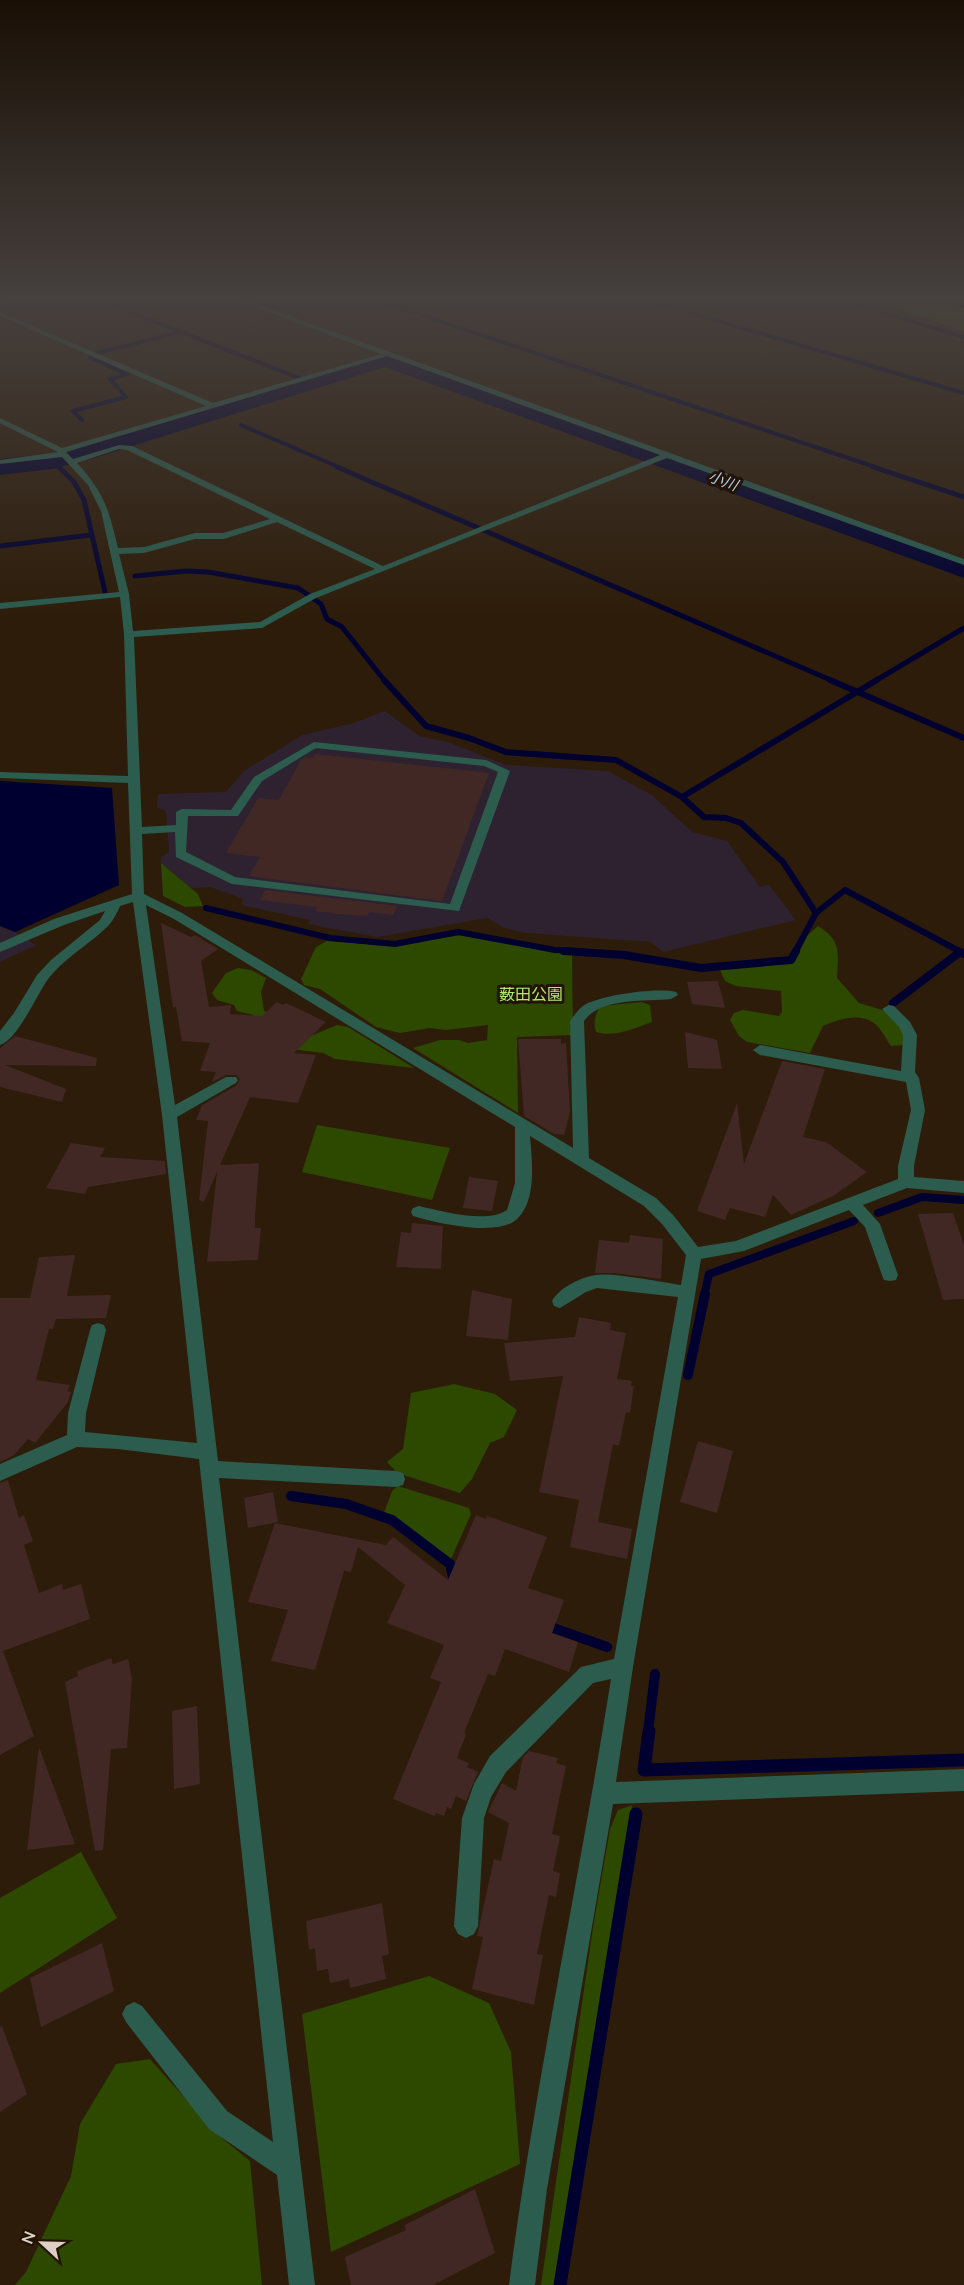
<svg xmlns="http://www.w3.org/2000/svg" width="964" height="2285" font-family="'Nunito Sans','Noto Sans JP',sans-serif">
<rect width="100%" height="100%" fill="#2d1c09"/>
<path fill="#2e2230" d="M 385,711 L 419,736 L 448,742 L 506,765 L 608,771 L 652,795 L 692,832 L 727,841 L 760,887 L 769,885 L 796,920 L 663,952 L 651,942 L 526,933 L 504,928 L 487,918 L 377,937 L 308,924 L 310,920 L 241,905 L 243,899 L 210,887 L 191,888 L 161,863 L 161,857 L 169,852 L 166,811 L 157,807 L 158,794 L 226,792 L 244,771 L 302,735 L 354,723 Z
M 0,926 L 15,932 L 36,945 L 0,962 Z"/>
<path fill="#2d4900" d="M 868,299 L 964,299 L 964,331 Z
M 161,863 L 198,894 L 203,906 L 185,907 L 163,896 Z
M 818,926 C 842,941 838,952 837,978 L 859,1003 L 885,1011 L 897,1021 L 906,1037 L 903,1045 L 891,1046 C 886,1039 881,1028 874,1023 C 859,1012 837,1020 823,1026 L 810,1053 L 747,1042 L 739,1036 L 730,1020 L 734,1013 L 743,1010 L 779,1016 L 782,1012 L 781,991 L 736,986 L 725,981 L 720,970 L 794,963 L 808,935 Z
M 461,935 L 572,955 L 573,1035 L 517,1037 L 518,1113 L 413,1048 L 440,1040 L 459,1040 L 468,1043 L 487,1040 L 488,1025 L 446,1030 L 430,1028 L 400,1033 L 376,1027 L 320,989 L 304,985 L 301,979 L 316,947 L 327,941 L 393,946 Z
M 238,968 L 251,970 L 266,978 L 261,992 L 264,1011 L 313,1035 L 337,1025 L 348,1027 L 414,1068 L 335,1059 L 323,1053 L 275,1047 L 251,1023 L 253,1015 L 237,1011 L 234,1005 L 217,1000 L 212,993 L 226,973 Z
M 642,1002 L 650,1005 L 652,1022 C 635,1028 614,1038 596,1032 C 593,1022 595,1015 600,1006 Z
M 317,1125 L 450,1148 L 432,1200 L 302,1172 Z
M 454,1384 L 495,1394 L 517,1410 L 504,1437 L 490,1443 L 472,1479 L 460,1493 L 397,1473 L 387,1462 L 403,1449 L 411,1393 Z
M 398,1486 L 469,1508 L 471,1514 L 451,1559 L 393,1516 L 384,1513 L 392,1491 Z
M 632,1805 L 556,2285 L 541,2285 L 594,1921 L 610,1829 L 618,1810 Z
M 81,1852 L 117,1918 L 0,1993 L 0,1898 Z
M 429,1976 L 489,2003 L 511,2052 L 520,2164 L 331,2252 L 302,2014 Z
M 150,2059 L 217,2134 L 250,2161 L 262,2285 L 15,2285 L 26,2272 L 71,2176 L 80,2124 L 116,2064 Z"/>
<path fill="#000030" d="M 0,781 L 112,788 L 119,885 L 15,932 L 0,926 Z"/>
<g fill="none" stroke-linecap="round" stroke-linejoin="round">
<path stroke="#000030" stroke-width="4" d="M 97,299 L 309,382
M 374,299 L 878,468
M 643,299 L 964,393
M 838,299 L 964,337
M 82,420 L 73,411 L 126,397 L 110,379 L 127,374 L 90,358 L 97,353 L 180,332
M 241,425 L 341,468
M 53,461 L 60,468"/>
<path stroke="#000030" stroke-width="5" d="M 59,467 L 74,482 L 84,500 L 105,592
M 337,467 L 833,681
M 873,467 L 964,497
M 0,546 L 91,535
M 135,576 L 186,571 L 208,572 L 298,588 L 321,604 L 327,619 L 342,627 L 385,681
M 875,681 L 964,628"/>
<path stroke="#000030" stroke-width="6" d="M 384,680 L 426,726 L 469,738 L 506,752 L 616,760 L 682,797 L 704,817 L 726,818 L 741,823 L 783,862 L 816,913
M 830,680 L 964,738
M 682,797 L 877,680
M 206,908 L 330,938 L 395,944 L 458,932 L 555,950 L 584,952
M 795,952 L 816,913 L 845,890 L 961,952"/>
<path stroke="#000030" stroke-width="8" d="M 564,951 L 624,955 L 701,968 L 791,960 L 796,951
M 958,951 L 964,954
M 893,1003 L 960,952
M 878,1213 L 922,1197 L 964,1200
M 704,1296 L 709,1274 L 854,1221"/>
<path stroke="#000030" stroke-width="10" d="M 688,1375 L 705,1294
M 291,1496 L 346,1504 L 392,1520 L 450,1564 L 454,1581
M 545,1625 L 607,1647
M 648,1732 L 655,1674"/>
<path stroke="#000030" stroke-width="13" d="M 649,1731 L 644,1770 L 964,1760
M 560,2285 L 636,1814"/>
<path fill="#000030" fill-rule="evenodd" d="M 945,299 L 964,299 L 964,308 L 948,303 Z
M 386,352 L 964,559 L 964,578 L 385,367 L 91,459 L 53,469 L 0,475 L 0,459 L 52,453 L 73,447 Z"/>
</g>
<path fill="#422824" d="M 315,754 L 489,773 L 442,901 L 249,876 L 260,857 L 226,853 L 258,798 L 279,800 L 301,760 L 305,757 L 313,758 Z
M 265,890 L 397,906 L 393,915 L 369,912 L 367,916 L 338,914 L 316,911 L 317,907 L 260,900 Z
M 161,923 L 191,937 L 195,935 L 218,949 L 201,961 L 209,1007 L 231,1005 L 230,1014 L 262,1016 L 277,1002 L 283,1005 L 286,1003 L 326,1022 L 294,1053 L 316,1055 L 298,1103 L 250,1097 L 220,1165 L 259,1163 L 255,1217 L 255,1228 L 261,1228 L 258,1260 L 207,1262 L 217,1172 L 204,1202 L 199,1200 L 208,1121 L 196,1120 L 202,1105 L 237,1085 L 240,1079 L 236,1075 L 226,1075 L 212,1082 L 216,1072 L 200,1071 L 210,1043 L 182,1041 L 176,1007 L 173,1008 Z
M 718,981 L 725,1008 L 692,1004 L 687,982 Z
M 685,1032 L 717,1040 L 722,1069 L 688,1068 Z
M 15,1036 L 97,1058 L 96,1066 L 5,1065 L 66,1089 L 62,1102 L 0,1087 L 0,1048 Z
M 518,1039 L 561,1039 L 561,1044 L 566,1043 L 570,1112 L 564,1135 L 554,1134 L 524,1116 Z
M 782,1061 L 825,1069 L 803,1137 L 826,1142 L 867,1172 L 833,1196 L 791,1215 L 773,1195 L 765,1217 L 730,1208 L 725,1220 L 697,1211 L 737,1103 L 744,1164 Z
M 71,1143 L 105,1148 L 100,1157 L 165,1161 L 166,1174 L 88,1187 L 85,1194 L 46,1188 Z
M 469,1177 L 498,1181 L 492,1211 L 463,1208 Z
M 953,1213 L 964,1245 L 964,1299 L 943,1300 L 918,1214 Z
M 412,1223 L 443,1226 L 441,1269 L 396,1267 L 401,1232 L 411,1233 Z
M 630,1235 L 663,1239 L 661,1279 L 613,1273 L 595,1273 L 599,1240 L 629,1243 Z
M 75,1255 L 67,1296 L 111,1295 L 106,1318 L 56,1319 L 53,1329 L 49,1329 L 36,1380 L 70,1385 L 67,1391 L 71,1392 L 68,1402 L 35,1443 L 28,1439 L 14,1455 L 0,1462 L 0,1298 L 30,1298 L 39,1257 Z
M 472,1290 L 512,1299 L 508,1340 L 466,1336 Z
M 579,1317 L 611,1323 L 610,1330 L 626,1333 L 617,1379 L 632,1381 L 631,1386 L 634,1386 L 630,1413 L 626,1412 L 619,1446 L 613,1444 L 598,1522 L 632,1529 L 627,1559 L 570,1547 L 579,1500 L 539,1492 L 563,1376 L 510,1381 L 504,1343 L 575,1337 Z
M 698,1441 L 733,1451 L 717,1513 L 680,1502 Z
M 8,1480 L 19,1518 L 24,1515 L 33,1541 L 24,1545 L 39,1593 L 62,1584 L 63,1590 L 81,1584 L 90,1619 L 3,1651 L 34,1736 L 0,1755 L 0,1483 Z
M 273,1492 L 278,1522 L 248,1528 L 244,1498 Z
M 476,1515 L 486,1519 L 487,1516 L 547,1537 L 528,1588 L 564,1600 L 552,1633 L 578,1642 L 569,1672 L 505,1649 L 495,1676 L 488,1674 L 464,1733 L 466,1734 L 457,1758 L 469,1763 L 467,1767 L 478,1772 L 466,1801 L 456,1796 L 451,1809 L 447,1807 L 444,1816 L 436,1813 L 434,1816 L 393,1799 L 441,1682 L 430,1678 L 444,1645 L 387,1623 L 405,1585 L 358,1547 L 351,1572 L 344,1571 L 315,1670 L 271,1661 L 288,1610 L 248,1602 L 275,1523 L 386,1545 L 393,1537 L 448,1580 Z
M 111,1658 L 113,1664 L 128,1659 L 132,1679 L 127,1748 L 111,1749 L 103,1850 L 95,1851 L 65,1682 L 78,1676 L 77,1671 Z
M 197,1706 L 200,1784 L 174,1789 L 172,1711 Z
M 39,1747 L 75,1844 L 27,1850 Z
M 529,1751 L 558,1758 L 556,1763 L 566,1766 L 552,1834 L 560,1836 L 553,1871 L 560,1873 L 556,1897 L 549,1895 L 537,1954 L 543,1955 L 534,2005 L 472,1989 L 483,1937 L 477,1936 L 494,1859 L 501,1861 L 509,1823 L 488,1812 L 502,1783 L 516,1791 L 523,1757 Z
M 382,1903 L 389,1954 L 382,1956 L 386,1979 L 350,1988 L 349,1979 L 330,1983 L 328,1969 L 317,1971 L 315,1948 L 309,1950 L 306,1921 Z
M 102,1943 L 114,1991 L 41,2027 L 30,1978 Z
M 2,2026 L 27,2094 L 0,2112 L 0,2027 Z
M 475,2189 L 495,2253 L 433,2285 L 351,2285 L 345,2257 L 406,2230 L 405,2225 Z"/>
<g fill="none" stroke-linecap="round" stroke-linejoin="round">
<path fill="#2b5c4e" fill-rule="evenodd" d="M 10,299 L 0,305 L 2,299 Z
M 233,299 L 243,299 L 964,559 L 964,565 L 667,458 L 316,598 L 262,628 L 134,637 L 142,827 L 176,825 L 176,812 L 182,809 L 231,810 L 254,777 L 314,742 L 486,760 L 510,771 L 459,911 L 232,884 L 176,857 L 175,832 L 142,834 L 144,894 L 182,913 L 573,1148 L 570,1021 C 575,1014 579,1008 586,1004 C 603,995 658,987 676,992 L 678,995 L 671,999 C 644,1002 601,997 584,1021 L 589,1158 L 656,1198 L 674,1216 L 698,1247 L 736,1241 L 898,1179 L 898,1166 L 911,1110 L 906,1082 L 760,1055 L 753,1050 L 760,1045 L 901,1071 L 903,1035 L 899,1027 L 882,1009 L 889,1005 L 894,1006 L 910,1022 L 917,1035 L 915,1072 L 919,1078 L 925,1110 L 914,1166 L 914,1177 L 964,1181 L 964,1193 L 907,1188 L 863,1205 L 880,1224 L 898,1275 L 896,1280 L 890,1281 L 884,1280 L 882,1275 L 865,1227 L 849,1210 L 744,1251 L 701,1259 L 633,1667 L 616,1782 L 964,1769 L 964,1791 L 613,1804 L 547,2189 L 535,2285 L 509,2285 C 535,2082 579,1882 611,1679 L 593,1683 L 506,1772 L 491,1797 L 484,1818 L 478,1926 L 474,1934 L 466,1938 L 458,1934 L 454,1926 L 462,1818 L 474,1784 L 490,1756 L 581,1667 L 614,1659 L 678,1297 L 597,1288 L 586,1292 L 560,1308 L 554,1306 L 552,1301 C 559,1288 581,1277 596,1275 C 612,1272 661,1282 681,1285 L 686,1255 L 662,1224 L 644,1206 L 530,1136 C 532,1160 537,1199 518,1218 C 500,1238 436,1223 413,1216 L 411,1212 L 413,1208 L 419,1206 C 442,1211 487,1224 507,1210 L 515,1183 L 515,1127 L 174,919 L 146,905 L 175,1105 L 226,1077 L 236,1077 L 238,1080 L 236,1083 L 177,1117 L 218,1461 L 396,1471 L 403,1473 L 405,1479 L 403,1485 L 396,1487 L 219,1478 L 315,2285 L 289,2285 L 277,2175 L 209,2129 L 126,2022 L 122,2014 L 126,2006 L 134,2002 L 142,2006 L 227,2111 L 273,2142 L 199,1459 L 118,1449 L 77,1447 L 0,1481 L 0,1464 L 67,1435 L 68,1413 L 90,1330 L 92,1325 L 98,1323 L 104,1325 L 106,1330 L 86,1413 L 85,1432 L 197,1443 L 162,1115 L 133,902 L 120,906 C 117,913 113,921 108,926 C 89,945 62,959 46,982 C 36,997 17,1040 0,1045 L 0,1031 L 14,1013 L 37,975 L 51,960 L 100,920 L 105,911 L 64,925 L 0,952 L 0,943 L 54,919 L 132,894 L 128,783 L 0,778 L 0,772 L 128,776 L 124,634 L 120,597 L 0,609 L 0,603 L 119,592 L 101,511 L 88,485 L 62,457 L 0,464 L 0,460 L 58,452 L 0,423 L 0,418 L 62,448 L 206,406 L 0,316 L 0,312 L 213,403 L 381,354 ZM 387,356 L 660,455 L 383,566 L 132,446 L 119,445 L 73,459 L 66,452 ZM 119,449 L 127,450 L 270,519 L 223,533 L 195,533 L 144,547 L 118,548 C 109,510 104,492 77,463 ZM 277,522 L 375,569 L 310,594 L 260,622 L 133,631 L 129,594 L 119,554 L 144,553 L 195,539 L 224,539 ZM 316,748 L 484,766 L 498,772 L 450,904 L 235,877 L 186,852 L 188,816 L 238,816 L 262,781 Z"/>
</g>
<linearGradient id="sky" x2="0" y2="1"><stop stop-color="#190f05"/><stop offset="0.48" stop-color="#46403e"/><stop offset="1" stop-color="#46403e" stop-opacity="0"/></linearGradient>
<rect width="964" height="619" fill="url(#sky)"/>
<g text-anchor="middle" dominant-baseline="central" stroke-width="6" stroke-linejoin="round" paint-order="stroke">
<g font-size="15" font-style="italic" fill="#b0cdf5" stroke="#231302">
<text transform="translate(723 481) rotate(20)">小川</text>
</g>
<g font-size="16" fill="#b2e871" stroke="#231302">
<text x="531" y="995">薮田公園</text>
</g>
</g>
<g transform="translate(42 2243) rotate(292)" stroke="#231302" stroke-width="4.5" paint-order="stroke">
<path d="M0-4.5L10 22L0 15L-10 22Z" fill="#ddd1c6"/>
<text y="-9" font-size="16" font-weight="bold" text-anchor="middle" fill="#ddd1c6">N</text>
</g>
</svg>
